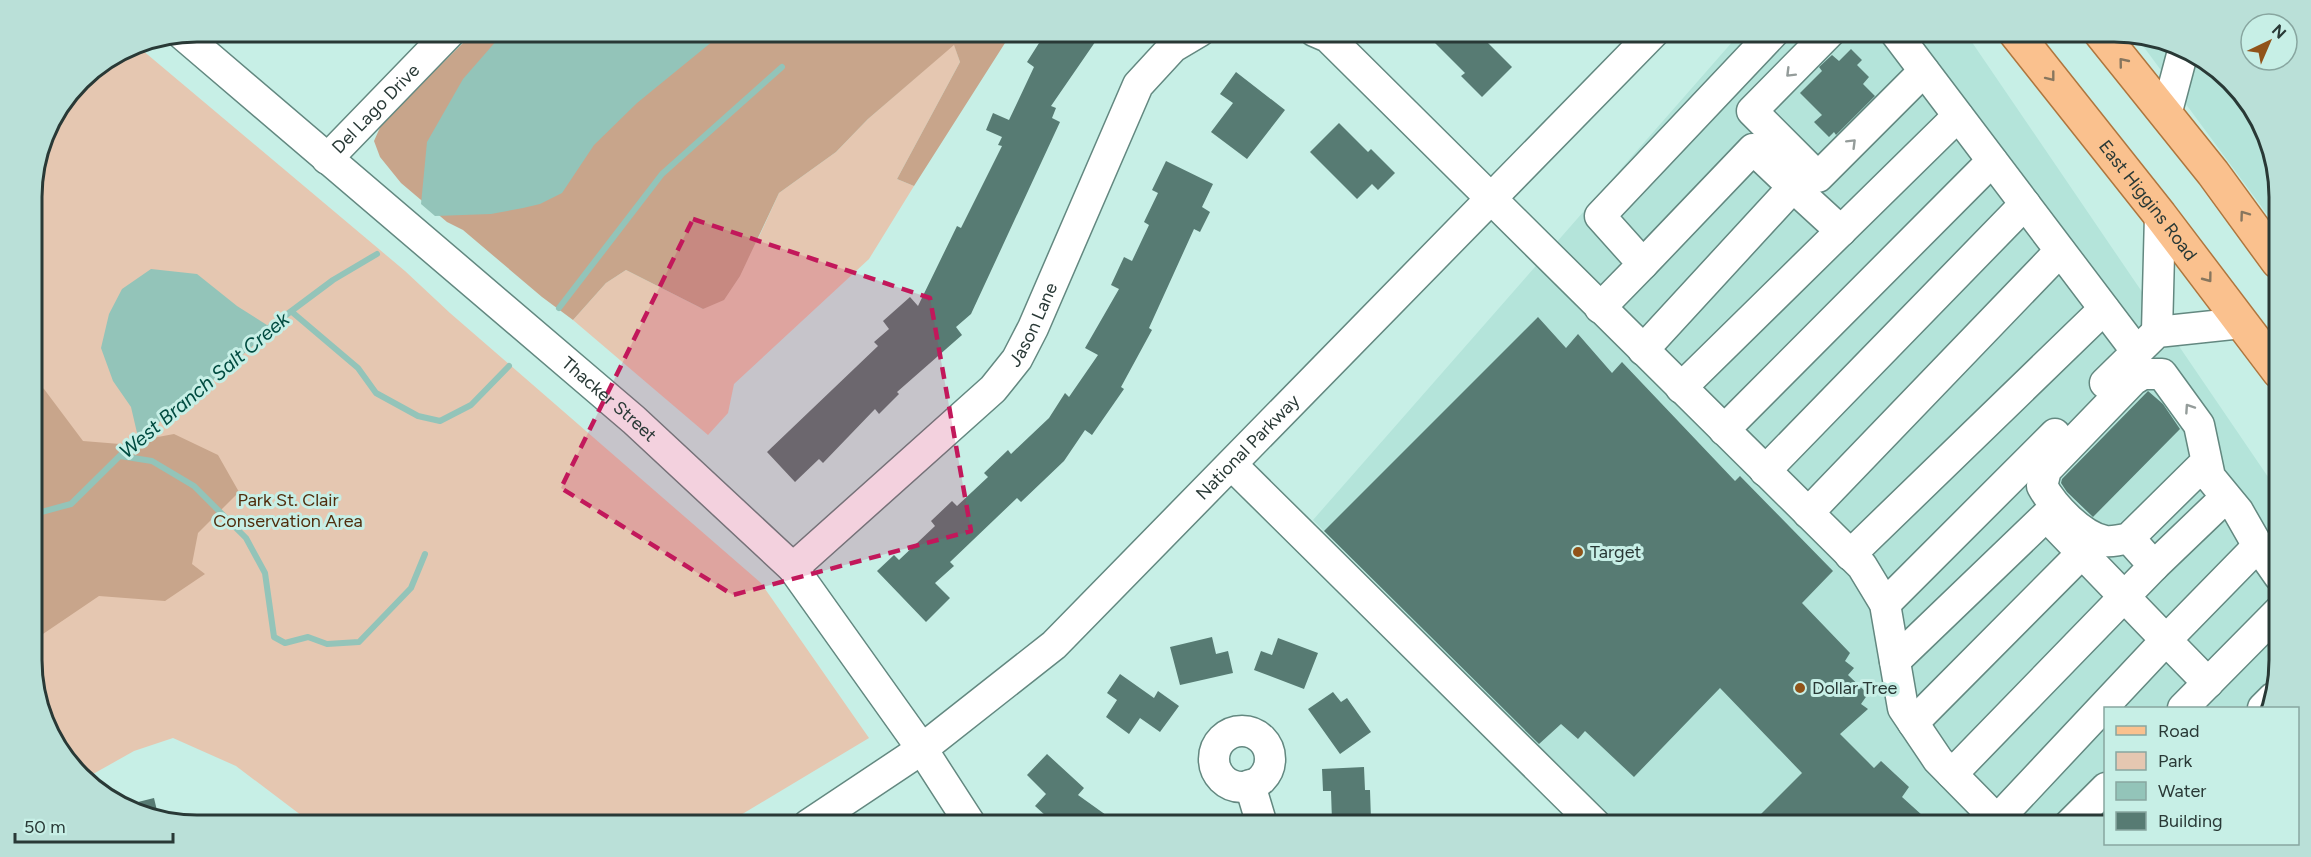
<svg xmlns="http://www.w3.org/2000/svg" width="2311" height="857" font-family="Figtree,sans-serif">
<rect width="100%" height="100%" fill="#c7efe6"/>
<path fill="#b4e4da" d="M 1741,32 L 1965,32 L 2279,493 L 2279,660 L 2272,708 L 2106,708 L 2105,825 L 1617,825 L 1313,520 Z
M 2135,35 L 2167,40 L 2239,88 L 2278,175 L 2278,229 Z"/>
<path fill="#e5c7b1" d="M 135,44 L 405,271 L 450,313 L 761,583 L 869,738 L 724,825 L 314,825 L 236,766 L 173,738 L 134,751 L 86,778 L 72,769 L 35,692 L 32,185 L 48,124 L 87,73 Z
M 954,44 L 960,62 L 897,179 L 914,186 L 869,259 L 734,384 L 728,413 L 708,435 L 573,320 L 606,283 L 626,270 L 703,309 L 758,239 L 779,193 L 836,152 L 868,119 Z"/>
<path fill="#c8a58b" d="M 474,32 L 1012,32 L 914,186 L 897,179 L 960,62 L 954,45 L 868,119 L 836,152 L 779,193 L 740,276 L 724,300 L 703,309 L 626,270 L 606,283 L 573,320 L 542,297 L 463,230 L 447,222 L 401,183 L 380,157 L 374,141 L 382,123 Z
M 33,381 L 44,389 L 83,441 L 120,444 L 174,434 L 218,455 L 239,492 L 198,533 L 192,564 L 205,574 L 165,601 L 99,596 L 40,636 L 34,647 Z"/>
<path fill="#93c4b9" d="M 505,31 L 724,31 L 724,32 L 637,103 L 594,145 L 562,193 L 540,204 L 523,208 L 491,214 L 435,216 L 421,204 L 427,142 L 463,79 Z
M 151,269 L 197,274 L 237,306 L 270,327 L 138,437 L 131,407 L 113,381 L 101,348 L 109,314 L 122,289 Z"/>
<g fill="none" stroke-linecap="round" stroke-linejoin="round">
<path stroke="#93c4b9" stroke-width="6" d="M 559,308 L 662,174 L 782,67
M 292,312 L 358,368 L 376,393 L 418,416 L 440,421 L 471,405 L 509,366
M 120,456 L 152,461 L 194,486 L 246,538 L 265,573 L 274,637 L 285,643 L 308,637 L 327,644 L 359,642 L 411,588 L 425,554
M 34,514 L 71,504 L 152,424 L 216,374 L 270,327 L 333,280 L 377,254"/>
</g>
<path fill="#577b73" d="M 1046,32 L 1102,32 L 1051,106 L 1056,108 L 1052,118 L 1060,122 L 971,314 L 956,327 L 962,335 L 897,392 L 899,394 L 879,414 L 875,409 L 823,463 L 819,459 L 795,482 L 767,452 L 878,346 L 874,342 L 889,329 L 883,321 L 910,297 L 918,306 L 957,226 L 961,228 L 1002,146 L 998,145 L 1002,137 L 986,130 L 993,113 L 1009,120 L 1034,67 L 1027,62 Z
M 1424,32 L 1477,32 L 1512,67 L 1482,97 L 1461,76 L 1465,73 Z
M 1851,49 L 1862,60 L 1857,65 L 1869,77 L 1863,84 L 1875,96 L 1836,135 L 1834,132 L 1829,137 L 1814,122 L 1822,115 L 1800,93 L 1822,71 L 1819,67 L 1832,55 L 1839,61 Z
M 1236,72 L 1285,110 L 1247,159 L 1211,132 L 1233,103 L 1220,94 Z
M 1339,123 L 1368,152 L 1371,149 L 1395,173 L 1378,190 L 1372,184 L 1357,199 L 1310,152 Z
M 1166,161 L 1213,184 L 1202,207 L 1210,212 L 1200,232 L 1194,229 L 1149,328 L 1152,330 L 1121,387 L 1124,389 L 1092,435 L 1085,430 L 1064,461 L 1021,502 L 1017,498 L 950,562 L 954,566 L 935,583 L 950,598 L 926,622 L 877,571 L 894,555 L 899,560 L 935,526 L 931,521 L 952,501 L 957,506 L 988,477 L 984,473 L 1008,450 L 1011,454 L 1049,418 L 1065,393 L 1069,397 L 1098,355 L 1085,348 L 1119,289 L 1111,285 L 1124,257 L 1132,261 L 1149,225 L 1144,222 L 1158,193 L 1152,190 Z
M 1538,317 L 1566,348 L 1578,334 L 1612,373 L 1622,362 L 1735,481 L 1740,476 L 1833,571 L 1802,603 L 1850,653 L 1845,661 L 1854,668 L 1848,675 L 1868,694 L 1861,704 L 1868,709 L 1840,734 L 1874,768 L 1881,761 L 1909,787 L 1902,797 L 1933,825 L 1750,825 L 1802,773 L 1720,688 L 1634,777 L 1585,731 L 1578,739 L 1561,724 L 1539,744 L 1324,531 Z
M 2148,391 L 2163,404 L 2180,429 L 2093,517 L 2067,492 L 2061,483 L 2062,479 Z
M 1212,637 L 1216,654 L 1228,651 L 1233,673 L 1180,685 L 1170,647 Z
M 1278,638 L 1318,653 L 1304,689 L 1254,670 L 1261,651 L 1272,655 Z
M 1120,674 L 1154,698 L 1158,691 L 1179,706 L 1160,732 L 1140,718 L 1129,734 L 1106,717 L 1117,700 L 1107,693 Z
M 1333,692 L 1341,702 L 1347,698 L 1371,732 L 1340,754 L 1308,709 Z
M 1047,754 L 1084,788 L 1078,795 L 1120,825 L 1056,825 L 1035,806 L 1046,794 L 1027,775 Z
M 1364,767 L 1365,790 L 1370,790 L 1371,820 L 1332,821 L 1331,791 L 1323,791 L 1322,769 Z
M 154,798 L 159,819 L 144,817 L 126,805 Z"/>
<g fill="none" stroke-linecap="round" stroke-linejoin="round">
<defs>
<g id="minor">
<path d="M 1314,31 L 1328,37 L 1862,566 L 1885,604 L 1903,708 L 1938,760 L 2002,825"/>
<path d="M 1831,31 L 1752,111 L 1818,177 L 1924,71"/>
<path d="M 1894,31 L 2137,352"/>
<path id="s1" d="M 182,34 L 634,420 L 793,568 L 922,749 L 971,825"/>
<path d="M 2166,115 L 2183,51"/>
<path id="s2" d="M 327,159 L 451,31"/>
<path d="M 1643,264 L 1753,149 L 1793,187"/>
<path d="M 1600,308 L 1643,264 L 1600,216 L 1775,31"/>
<path d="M 2157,332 L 2160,215"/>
<path d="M 1643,350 L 1793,187 L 1841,231"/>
<path d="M 2105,383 L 2157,332 L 2242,323"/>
<path d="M 1681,388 L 1958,116"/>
<path d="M 1724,430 L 1992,161"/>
<path d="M 2205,463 L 2129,538 C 2121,540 2113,542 2105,541 C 2081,536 2053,506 2042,486 L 2046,470 L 2133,380 L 2143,374 L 2162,374 L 2199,425 L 2210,477 L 2238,511 L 2258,546"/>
<path d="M 1232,465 L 1596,825"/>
<path d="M 1765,471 L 2025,204"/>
<path d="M 1808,513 L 2060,251"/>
<path d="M 1850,555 L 2104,309"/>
<path d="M 2154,566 L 2225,498"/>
<path id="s3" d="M 793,568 L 993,389 L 1017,359 L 1033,328 L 1138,85 L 1173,47 L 1200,31"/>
<path d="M 1885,604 L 2055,434"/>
<path d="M 1895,661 L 2046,516"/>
<path d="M 2208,683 L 2166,640 L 2258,546 L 2279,576"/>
<path d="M 2183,708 L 2279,611"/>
<path d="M 2263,708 L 2273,698"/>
<path d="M 1913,723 L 2082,553"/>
<circle cx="1242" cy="759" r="28"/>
<path d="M 1952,774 L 2154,566 L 2129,538"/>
<path d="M 1250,785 L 1262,825"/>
<path d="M 1997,820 L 2166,640 L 2056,526"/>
<path id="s4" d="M 808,825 L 922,749 L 1054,645 L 1655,31"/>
<path d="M 2069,825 L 2106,788"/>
</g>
<g id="major">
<path id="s5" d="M 2014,31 L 2160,215 L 2279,372"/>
<path d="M 2099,31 L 2213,173 L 2278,262"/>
</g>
</defs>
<use href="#minor" stroke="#638880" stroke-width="33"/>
<use href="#major" stroke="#af763e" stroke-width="36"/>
<use href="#minor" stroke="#fff" stroke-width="30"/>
<use href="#major" stroke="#fac18e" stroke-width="33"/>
</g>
<defs><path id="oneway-chevron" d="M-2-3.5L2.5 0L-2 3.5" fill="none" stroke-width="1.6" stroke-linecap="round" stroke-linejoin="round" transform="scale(1.5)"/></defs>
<g stroke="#87765e">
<use href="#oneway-chevron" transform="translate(2123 62) rotate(-129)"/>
<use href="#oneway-chevron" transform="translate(2051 77) rotate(52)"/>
<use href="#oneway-chevron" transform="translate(2244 215) rotate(-126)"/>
<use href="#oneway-chevron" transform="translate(2208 278) rotate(53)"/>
</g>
<g stroke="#949c9a">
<use href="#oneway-chevron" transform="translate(1790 73) rotate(135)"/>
<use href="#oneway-chevron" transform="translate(1852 143) rotate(-45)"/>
<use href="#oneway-chevron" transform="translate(2189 408) rotate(-124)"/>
</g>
<path fill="#c2185b" fill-opacity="0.2" stroke="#c2185b" stroke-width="4.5" stroke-dasharray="12 8" stroke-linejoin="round" d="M 693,219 L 930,298 L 971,531 L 733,595 L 561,488 Z"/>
<g fill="#915319" stroke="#c7efe6" stroke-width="2">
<circle cx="1578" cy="552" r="6"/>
<circle cx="1800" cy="688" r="6"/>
</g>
<g text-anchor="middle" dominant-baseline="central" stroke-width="6" stroke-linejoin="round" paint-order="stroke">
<g font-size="18" fill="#293936" stroke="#c7efe6">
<text stroke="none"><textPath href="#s2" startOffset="70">Del Lago Drive</textPath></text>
<text stroke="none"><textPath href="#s5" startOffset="216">East Higgins Road</textPath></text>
<text stroke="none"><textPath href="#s3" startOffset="345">Jason Lane</textPath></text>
<text stroke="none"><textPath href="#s1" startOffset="562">Thacker Street</textPath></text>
<text stroke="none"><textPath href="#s4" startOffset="582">National Parkway</textPath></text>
</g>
<g font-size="18" fill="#512e0e" stroke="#c7efe6">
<text x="288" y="500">Park St. Clair<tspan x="288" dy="21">Conservation Area</tspan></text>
</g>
<g font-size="18" fill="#293936" stroke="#c7efe6" text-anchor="start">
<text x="1590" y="552">Target</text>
<text x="1812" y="688">Dollar Tree</text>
</g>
<g font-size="20" font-style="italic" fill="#004b40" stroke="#c7efe6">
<text transform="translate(204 385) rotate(-40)">West Branch Salt Creek</text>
</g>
</g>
<path d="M0 0H2311V857H0ZM197 42H2114A155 155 0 0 1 2269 197V660A155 155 0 0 1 2114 815H197A155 155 0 0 1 42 660V197A155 155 0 0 1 197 42Z" fill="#bae0d8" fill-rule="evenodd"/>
<path fill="none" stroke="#293936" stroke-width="3" d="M197 42H2114A155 155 0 0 1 2269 197V660A155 155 0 0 1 2114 815H197A155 155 0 0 1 42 660V197A155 155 0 0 1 197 42Z"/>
<rect x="2104" y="707" width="195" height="138" fill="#c7efe6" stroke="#88a6a0" stroke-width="1.5"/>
<rect x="2116" y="726" width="30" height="9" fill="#fac18e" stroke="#88a6a0" stroke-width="1.5"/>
<text x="2158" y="737" font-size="18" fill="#293936">Road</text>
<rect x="2116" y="752" width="30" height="18" fill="#e5c7b1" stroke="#88a6a0" stroke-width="1.5"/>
<text x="2158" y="767" font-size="18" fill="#293936">Park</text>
<rect x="2116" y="782" width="30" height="18" fill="#93c4b9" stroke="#88a6a0" stroke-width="1.5"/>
<text x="2158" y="797" font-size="18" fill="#293936">Water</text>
<rect x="2116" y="812" width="30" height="18" fill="#577b73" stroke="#88a6a0" stroke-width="1.5"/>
<text x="2158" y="827" font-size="18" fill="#293936">Building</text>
<g transform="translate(2269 42) rotate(44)"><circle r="28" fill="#c7efe6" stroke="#88a6a0" stroke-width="1.5"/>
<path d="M0-4.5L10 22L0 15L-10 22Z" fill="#915319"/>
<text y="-9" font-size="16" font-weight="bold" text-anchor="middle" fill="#293936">N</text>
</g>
<path d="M15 833v9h158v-9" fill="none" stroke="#293936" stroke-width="3"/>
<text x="24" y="833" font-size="18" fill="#293936" stroke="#c7efe6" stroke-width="4.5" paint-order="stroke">50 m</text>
</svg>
